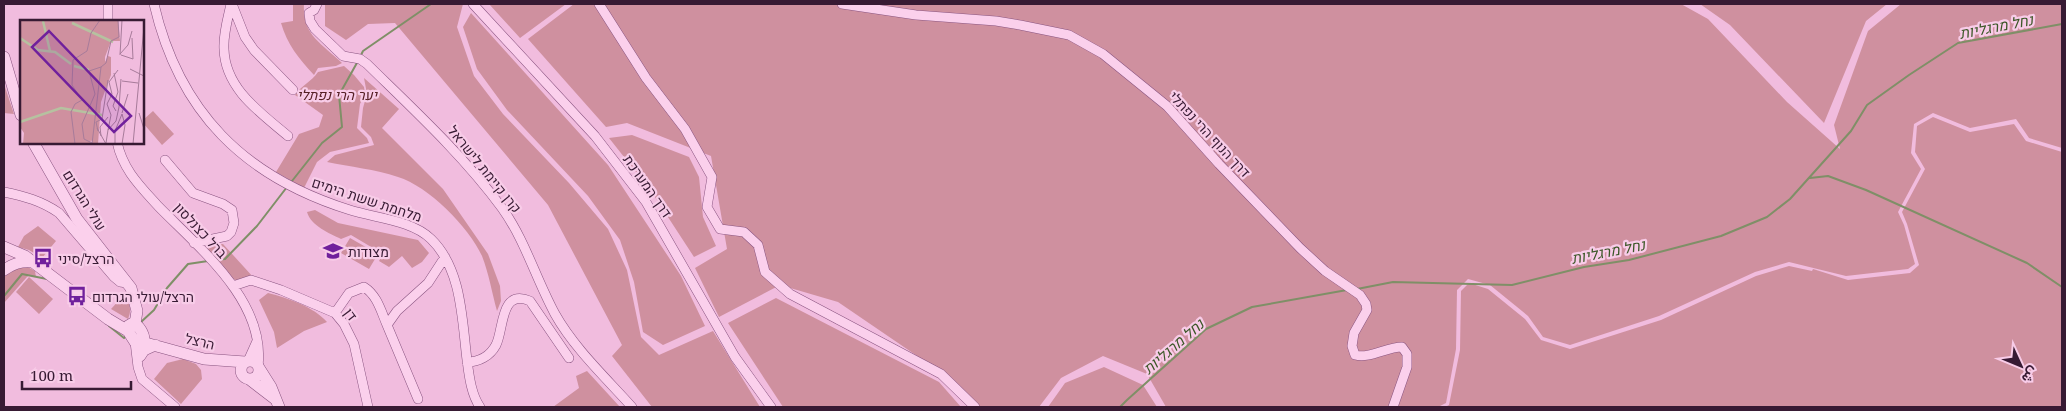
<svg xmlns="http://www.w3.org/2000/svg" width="2066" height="411" font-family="'Noto Serif',Vazirmatn,Heebo,serif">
<rect width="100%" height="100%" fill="#f1bcde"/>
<path fill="#cf909f" d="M 293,4 L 304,4 C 302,35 321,43 342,63 L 336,66 L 318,68 L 314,75 C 299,59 287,44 281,23 L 293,21 Z
M 325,4 L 463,4 L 457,27 L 474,76 L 503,114 L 569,183 L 608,229 L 627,270 L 641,337 L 659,355 L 713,331 L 760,407 L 652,407 L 612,356 L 622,345 L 548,205 L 395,23 L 368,24 L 346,40 L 325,26 Z
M 489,4 L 566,4 L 520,38 Z
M 574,4 L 1681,4 L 1708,19 L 1787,102 L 1840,149 L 1834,125 L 1868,31 L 1901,4 L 2062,4 L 2062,148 L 2029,138 L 2016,119 L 1970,128 L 1933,113 L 1914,124 L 1911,153 L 1921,169 L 1898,212 L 1904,225 L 1915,264 L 1908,269 L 1846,276 L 1789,262 L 1755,272 L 1659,316 L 1570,345 L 1543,337 L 1528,316 L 1490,285 L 1468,279 L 1457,290 L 1456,349 L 1446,403 L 1438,407 L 1166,407 L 1147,374 L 1103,356 L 1061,378 L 1039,407 L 980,407 L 945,375 L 838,302 L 780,285 L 719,317 L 695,268 L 727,249 L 711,156 L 627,123 L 606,127 L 528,39 Z
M 1700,4 L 1887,4 L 1866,21 L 1824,123 L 1730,25 Z
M 471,13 L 608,165 L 681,276 L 705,326 L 663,345 L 643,332 L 634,282 L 620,240 L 588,196 L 507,110 L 477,69 L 463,27 Z
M 344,66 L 354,75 L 364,87 L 365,94 L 360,104 L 357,128 L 367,138 L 369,143 L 330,152 L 317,162 L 304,188 L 276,172 L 299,134 L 319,127 L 323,115 L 295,95 C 302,85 311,82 318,72 Z
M 364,78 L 399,109 L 382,128 L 443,189 L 488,254 L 500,286 L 501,301 L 497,311 C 492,293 489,274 482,256 C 469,227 428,186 398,177 C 375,169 350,167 327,162 L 335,155 L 374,145 L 371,137 L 361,127 L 363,108 L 367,94 Z
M 4,84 L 14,114 L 4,113 Z
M 153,111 L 174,134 L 162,145 L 143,123 L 143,120 Z
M 1933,117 L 1970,132 L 2014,124 L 2026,141 L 2062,152 L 2062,407 L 1445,407 L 1449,405 L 1460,350 L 1461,291 L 1469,283 L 1488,289 L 1525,319 L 1541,340 L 1570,349 L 1661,320 L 1756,276 L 1789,266 L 1812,271 L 1813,269 L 1848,280 L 1910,273 L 1919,265 L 1907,224 L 1902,212 L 1925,169 L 1915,152 L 1917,126 Z
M 632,135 L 689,157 L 699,177 L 703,217 L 716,246 L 694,257 L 651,191 L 609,138 Z
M 315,210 L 338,223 L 418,240 L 429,253 L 422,262 L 412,268 L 402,256 L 389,267 L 379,261 L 383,254 L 351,235 L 341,239 C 329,233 311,226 307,212 Z
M 38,226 L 56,241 L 42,258 L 29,250 L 18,247 L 24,236 Z
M 350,238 L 378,254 L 369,269 L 341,253 Z
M 223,244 L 254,278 L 241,282 L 233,279 L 202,247 Z
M 18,266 L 26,266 L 35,271 L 36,277 L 30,275 L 27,277 L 4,303 L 4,277 Z
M 29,277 L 53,299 L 39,314 L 16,292 Z
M 268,293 C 288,298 314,307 327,322 L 304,331 L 277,348 L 274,332 L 259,300 Z
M 124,295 C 130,302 132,310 128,319 L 111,309 Z
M 776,298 L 939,382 L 961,407 L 783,407 L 728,323 Z
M 183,359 L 196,364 L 201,370 L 202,379 L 181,404 L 154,379 L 167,363 Z
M 1104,367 L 1143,385 L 1157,407 L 1048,407 L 1065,383 Z
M 587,371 L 620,407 L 553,407 L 579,388 L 576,376 Z"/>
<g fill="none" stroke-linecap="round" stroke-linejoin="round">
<path stroke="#7f8f67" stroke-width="2" d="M 361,55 L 363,51 L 431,4
M 1810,178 L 1828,176 L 1866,190 L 2027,263 L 2062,287
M 292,181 L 322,143 L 342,127 L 339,95 L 358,61
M 215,260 L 225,259 L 257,226 L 287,187
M 1357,289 L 1393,282 L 1512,285 L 1584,267 L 1629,260 L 1721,236 L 1767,217 L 1790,199 L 1851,131 L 1867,105 L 1909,75 L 1958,43 L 2062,24
M 4,296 L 22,274 L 47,279
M 141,322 L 154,310 L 167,288 L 188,264 L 208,261
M 109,326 L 124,338 L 126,336
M 1120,407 L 1127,400 L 1206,329 L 1252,307 L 1347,290"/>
<defs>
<path id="minor" d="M 108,4 L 108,21
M 154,4 C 179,112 244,177 350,210 C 375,218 412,220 431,239 C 462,269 462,320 467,360 C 469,375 471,394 480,407
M 231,4 C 228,18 223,34 224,49 C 225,89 261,113 288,136
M 232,4 L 245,37 L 254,50 L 293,90
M 317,4 L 314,10 L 309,13 L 310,21 L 315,29 L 343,56 L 360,59 L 367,64 C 414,110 463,155 502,208 C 525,240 536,279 555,314 C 574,348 606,378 632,407
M 473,4 L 595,136 L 646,202 L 735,357 L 771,407
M 599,4 L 646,78 L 685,129 L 712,177 L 707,207 L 720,229 L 744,232 L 758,245 L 765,272 L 790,294 L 941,374 L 975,407
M 842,4 L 916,15 L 996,21 L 1020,25 L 1069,35 L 1103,54 L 1167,106 L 1219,164 L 1300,248 L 1325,271 L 1360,295 L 1366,304 L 1367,310 L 1354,333 L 1352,346 L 1355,355 C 1370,359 1386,347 1402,347 L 1407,354 L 1407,367 L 1393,407
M 117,142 C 123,170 140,186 158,206 C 199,248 266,301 258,366
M 165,160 L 193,193 L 223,204 L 232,210 L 234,223 L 231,232 L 227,236 L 194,243
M 4,192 C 24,196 42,201 59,213 L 114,277 L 120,282 L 127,283
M 233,286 L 251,280 L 281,290 L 335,313 L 344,324 L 354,344 L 368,407
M 335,313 L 349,293 L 364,287 C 377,295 381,311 387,325
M 135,342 L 138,367 L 142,379 L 175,407
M 248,361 L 257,341
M 467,362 C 479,362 490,356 496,345 C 504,329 500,288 530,301 L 569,358
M 418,399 L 387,325 L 397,311 L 428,283 L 445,257"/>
<path id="tertiary" d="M 4,57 L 21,115
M 33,142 L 77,219 L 131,288 L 137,311 L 135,324
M 4,247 L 25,256 L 108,319 L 128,331
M 4,270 C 13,264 20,261 32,262
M 133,323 C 139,325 144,334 144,340 L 140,343 L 135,342 L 128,331 L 128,326 Z
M 142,342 L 204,359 L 245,362
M 140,356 L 144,350 L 155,345
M241 370a9 9 0 1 1 18 0a9 9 0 1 1-18 0Z
M 259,368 L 271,387 L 279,407
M 249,379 L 275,399"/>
</defs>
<use href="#minor" stroke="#895480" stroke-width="10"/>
<use href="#tertiary" stroke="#895480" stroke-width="12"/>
<use href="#minor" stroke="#fbd0ec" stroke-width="9"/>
<use href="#tertiary" stroke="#fbd0ec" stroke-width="11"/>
</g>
<defs>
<symbol id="school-bare" viewBox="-9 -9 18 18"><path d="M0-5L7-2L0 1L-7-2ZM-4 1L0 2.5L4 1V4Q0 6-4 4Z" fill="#70209c" stroke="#f8cce8" stroke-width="2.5" paint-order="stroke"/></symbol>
<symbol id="bus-bare" viewBox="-9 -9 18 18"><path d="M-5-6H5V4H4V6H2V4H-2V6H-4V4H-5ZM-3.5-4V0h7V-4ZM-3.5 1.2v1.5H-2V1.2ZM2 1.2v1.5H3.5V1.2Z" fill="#70209c" stroke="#f8cce8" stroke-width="2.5" paint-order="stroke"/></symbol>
</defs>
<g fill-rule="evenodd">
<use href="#school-bare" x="319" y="237" width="28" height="28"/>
<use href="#bus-bare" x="29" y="244" width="28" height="28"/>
<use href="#bus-bare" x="63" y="282" width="28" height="28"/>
</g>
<g text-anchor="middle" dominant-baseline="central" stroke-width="4.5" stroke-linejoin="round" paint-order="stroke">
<g font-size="14" font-style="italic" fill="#552025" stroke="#f8cce8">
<text x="337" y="94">יער הרי נפתלי</text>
</g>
<g font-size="14" fill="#371a33" stroke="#f8cce8">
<text transform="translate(1210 134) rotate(47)">דרך הנוף הרי נפתלי</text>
<text transform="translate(485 169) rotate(51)">קרן קיימת לישראל</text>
<text transform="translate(648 186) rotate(55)">דרך המערכת</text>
<text transform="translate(367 199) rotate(18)">מלחמת ששת הימים</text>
<text transform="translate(85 200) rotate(58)">עולי הגרדום</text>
<text transform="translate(201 230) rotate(47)">ברל כצנלסון</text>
<text transform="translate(351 314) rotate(53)">דן</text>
<text transform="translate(200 341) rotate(13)">הרצל</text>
</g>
<g font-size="14" fill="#371a33" stroke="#f8cce8" text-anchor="start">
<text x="348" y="251">מצודות</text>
<text x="58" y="258">הרצל/סיני</text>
<text x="92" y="296">הרצל/עולי הגרדום</text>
</g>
<g font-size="15" font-style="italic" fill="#3c5828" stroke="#f8cce8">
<text transform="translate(1996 26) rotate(-11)">נחל מרגליות</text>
<text transform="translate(1608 251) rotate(-11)">נחל מרגליות</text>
<text transform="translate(1173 346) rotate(-41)">נחל מרגליות</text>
</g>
</g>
<g transform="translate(20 20)">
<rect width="124" height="124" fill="#f1bcde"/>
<path d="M 0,0 L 98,0 L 100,21 L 91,21 L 85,37 L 85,42 L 88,36 L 91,37 L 91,55 L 81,82 L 78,124 L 73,124 L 71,120 L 70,124 L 3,124 L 4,113 L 0,107 Z" fill="#cf909f"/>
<path fill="none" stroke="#b6c1a0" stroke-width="2.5" d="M 23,1 L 30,31M 52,3 L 93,22M 0,18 L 18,30 L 35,32 L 51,44M 54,46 L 69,50M 0,102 L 41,88 L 82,95"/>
<path fill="none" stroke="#a77b9a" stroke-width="1" d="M 100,34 L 108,25 L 112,11M 100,35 L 102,0M 101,35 L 113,39 L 112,18M 110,49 L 124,56M 94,53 L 98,72 L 93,86 L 96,91M 102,61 L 118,63M 99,87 L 101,59M 102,93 L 108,74M 119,93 L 124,109M 77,108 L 86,124M 88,110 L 91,95 L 87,84 L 92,74 L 89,62 L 98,50M 78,111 L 76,102 L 82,99 L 88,60M 81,116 L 80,107 L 88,97M 72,123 L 64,119 L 62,104 L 75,74 L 69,51 L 81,47M 86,123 L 88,110 L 96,101 L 99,87M 55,124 L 51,92 L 55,84 L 62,80 L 52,65 L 53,40 L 67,31 L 71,13 L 80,0M 72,124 L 81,47 L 86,43 L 91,21 L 99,17 L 98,0M 95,124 L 95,111 L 102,94M 102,124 L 105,105 L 102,94M 113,124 L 124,7"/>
<path fill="#70209c" fill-opacity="0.15" stroke="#70209c" stroke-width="2.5" d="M 29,11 L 111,96 L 94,112 L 12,27 Z"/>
<rect width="124" height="124" fill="none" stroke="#371a33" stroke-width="2.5"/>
</g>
<rect width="2066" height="411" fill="none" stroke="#371a33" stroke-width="10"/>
<g transform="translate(2021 366) rotate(134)" stroke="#f8cce8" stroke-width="4" paint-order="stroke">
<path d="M0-4L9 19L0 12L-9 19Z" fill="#371a33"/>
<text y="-8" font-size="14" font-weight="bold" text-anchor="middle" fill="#371a33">ش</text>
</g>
<path d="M22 381v8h109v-8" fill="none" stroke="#371a33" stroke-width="2.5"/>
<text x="30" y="381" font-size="15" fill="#371a33" stroke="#f8cce8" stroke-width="4" paint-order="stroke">100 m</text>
</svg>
